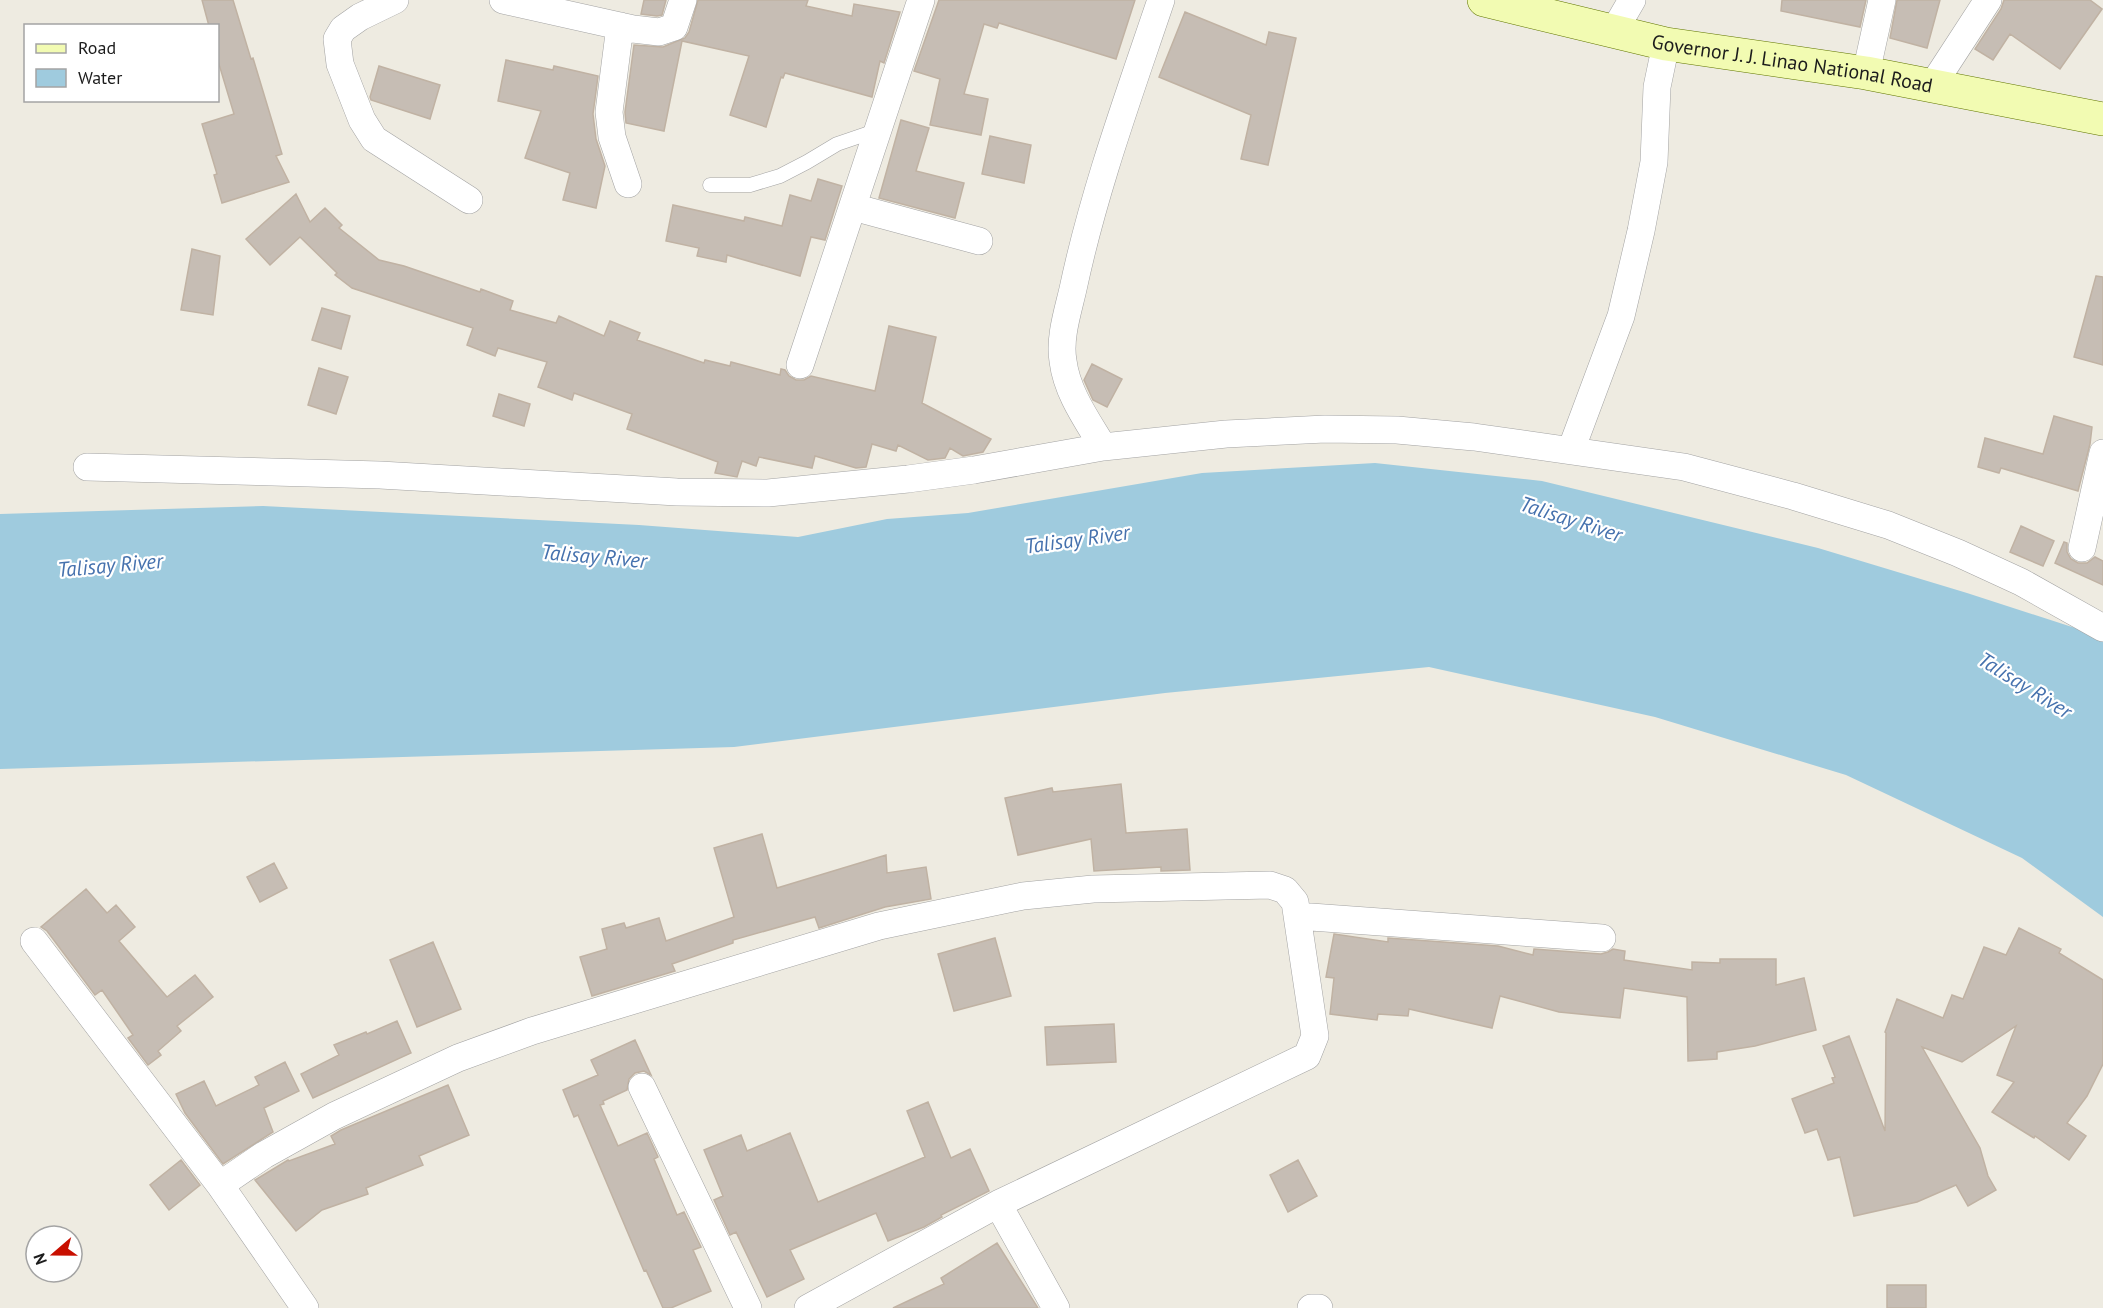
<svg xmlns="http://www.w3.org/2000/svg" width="2103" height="1308" font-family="'PT Sans',sans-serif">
<rect width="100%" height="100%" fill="#eeebe1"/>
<path fill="#9fcbde" d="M 1375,463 L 1542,481 L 1818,548 L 1967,593 L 2103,637 L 2103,917 L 2022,858 L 1846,775 L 1655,717 L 1429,667 L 1165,693 L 734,747 L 0,769 L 0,514 L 263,506 L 639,525 L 798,537 L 887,519 L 968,513 L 1202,473 Z"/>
<path fill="#c6bdb4" stroke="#c0b2a3" stroke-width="1.5" d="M 202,0 L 233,0 L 251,59 L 253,58 L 282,154 L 276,156 L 289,182 L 222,203 L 214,175 L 217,174 L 202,124 L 234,114 L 218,61 L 218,26 L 209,26 Z
M 644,0 L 666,0 L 662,15 L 657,16 L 641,14 Z
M 698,0 L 808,0 L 806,6 L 852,16 L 854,4 L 900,12 L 884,63 L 880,61 L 872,97 L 785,73 L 783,78 L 781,77 L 766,127 L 730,115 L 749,56 L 682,41 L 664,131 L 626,123 L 625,112 L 634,45 L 663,47 L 685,38 L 689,32 Z
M 939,0 L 1135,0 L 1116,59 L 999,23 L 997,28 L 984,24 L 964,94 L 988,99 L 981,135 L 930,125 L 940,79 L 914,71 Z
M 1782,0 L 1866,0 L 1860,27 L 1781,11 Z
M 1897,0 L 1940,0 L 1927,48 L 1890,38 Z
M 2004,0 L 2090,0 L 2102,9 L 2060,69 L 2010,34 L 1993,60 L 1975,49 L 2001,9 Z
M 1185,12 L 1266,45 L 1269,32 L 1296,38 L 1268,165 L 1241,159 L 1251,115 L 1159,77 Z
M 506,60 L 553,70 L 554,66 L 598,76 L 593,114 L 596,139 L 605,166 L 596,208 L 563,200 L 570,173 L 525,158 L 541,111 L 498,101 Z
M 379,66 L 440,85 L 430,119 L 371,100 L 370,97 Z
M 901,120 L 929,128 L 916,171 L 964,183 L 955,218 L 879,198 Z
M 990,136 L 1031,145 L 1024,183 L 982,174 Z
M 818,179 L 842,186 L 825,240 L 811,237 L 800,276 L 727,255 L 726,262 L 697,256 L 699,248 L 666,241 L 673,205 L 744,221 L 745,217 L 782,226 L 790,195 L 811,201 Z
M 296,194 L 310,222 L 325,208 L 342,225 L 339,228 L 379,260 L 404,266 L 480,292 L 481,289 L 513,301 L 510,310 L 556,323 L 559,316 L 604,336 L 610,321 L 640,333 L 637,340 L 704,363 L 705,360 L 730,366 L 731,362 L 780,375 L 781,369 L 785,370 L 789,376 L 796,380 L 804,380 L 811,376 L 875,391 L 889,326 L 936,337 L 922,403 L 991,439 L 983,452 L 963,456 L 950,448 L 945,458 L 928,460 L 898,445 L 896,451 L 872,444 L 866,467 L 856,468 L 815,456 L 812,468 L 759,457 L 756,466 L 742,461 L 737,477 L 715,473 L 718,462 L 627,429 L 632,414 L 574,393 L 572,400 L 538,387 L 547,362 L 498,348 L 495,356 L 467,345 L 473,328 L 352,288 L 335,275 L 337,273 L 300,237 L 270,265 L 246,239 Z
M 192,249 L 220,256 L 213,315 L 181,310 Z
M 2096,276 L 2103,277 L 2103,365 L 2074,357 Z
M 322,308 L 350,316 L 341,349 L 312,340 Z
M 1092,364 L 1122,379 L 1107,407 L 1093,400 L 1084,380 Z
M 319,368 L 348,377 L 336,414 L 308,405 Z
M 499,394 L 530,404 L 524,426 L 493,416 Z
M 2054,416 L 2092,427 L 2090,444 L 2078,491 L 2001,468 L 1999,473 L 1978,467 L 1985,438 L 2043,454 Z
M 2021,526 L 2054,541 L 2043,566 L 2010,552 Z
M 2064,542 L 2067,543 L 2067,552 L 2071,559 L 2078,563 L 2087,563 L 2095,557 L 2103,561 L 2103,585 L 2055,563 Z
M 1121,784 L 1126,833 L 1187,829 L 1190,870 L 1161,871 L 1161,867 L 1094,871 L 1091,839 L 1018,855 L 1005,798 L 1052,788 L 1053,792 Z
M 762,834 L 777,888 L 886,855 L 887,873 L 926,867 L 931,899 L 885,907 L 819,928 L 815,917 L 733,940 L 733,943 L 672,964 L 675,971 L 592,996 L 580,957 L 607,949 L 602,929 L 624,923 L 626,928 L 659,918 L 666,941 L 734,917 L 714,848 Z
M 274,863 L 287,888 L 260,902 L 247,877 Z
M 86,889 L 107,913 L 116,905 L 135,927 L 119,941 L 167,997 L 195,975 L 213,997 L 177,1026 L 181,1031 L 158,1051 L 161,1055 L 148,1065 L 128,1038 L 133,1035 L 102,990 L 95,995 L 47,931 L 41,927 Z
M 2019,928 L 2061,949 L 2059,953 L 2103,980 L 2103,1064 L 2087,1096 L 2067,1123 L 2086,1136 L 2069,1160 L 2035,1136 L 2034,1138 L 1992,1112 L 2014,1082 L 1997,1075 L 2016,1026 L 1962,1062 L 1922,1047 L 1980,1148 L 1988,1176 L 1996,1190 L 1968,1206 L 1956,1185 L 1917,1202 L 1854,1216 L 1840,1157 L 1828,1160 L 1817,1129 L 1805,1133 L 1792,1099 L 1834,1083 L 1832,1078 L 1835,1077 L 1823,1046 L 1849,1036 L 1885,1131 L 1886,1033 L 1885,1032 L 1897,999 L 1943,1018 L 1952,995 L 1963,999 L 1984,947 L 2006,955 Z
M 1334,934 L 1388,942 L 1388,938 L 1498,946 L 1533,955 L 1534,949 L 1601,954 L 1608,952 L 1613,949 L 1625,951 L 1624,960 L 1692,970 L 1692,962 L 1720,963 L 1720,959 L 1776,959 L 1776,985 L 1804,978 L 1816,1030 L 1755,1046 L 1717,1052 L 1717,1059 L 1688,1061 L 1687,997 L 1624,988 L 1620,1018 L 1559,1012 L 1500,996 L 1492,1028 L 1409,1009 L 1408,1016 L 1378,1014 L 1377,1020 L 1330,1014 L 1334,978 L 1326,977 Z
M 995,938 L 1011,996 L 954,1011 L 938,954 Z
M 433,942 L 461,1009 L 417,1027 L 390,960 Z
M 397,1021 L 411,1053 L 313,1098 L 301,1074 L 339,1055 L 334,1045 L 366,1032 L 367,1034 Z
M 1114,1024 L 1116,1062 L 1047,1065 L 1045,1027 Z
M 635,1040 L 651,1075 L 644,1071 L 635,1073 L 629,1079 L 627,1090 L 603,1101 L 604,1104 L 600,1105 L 618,1146 L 647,1133 L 658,1157 L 654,1159 L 677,1215 L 684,1212 L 701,1247 L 693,1250 L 711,1291 L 671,1308 L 663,1308 L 646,1270 L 644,1271 L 578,1115 L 574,1117 L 563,1090 L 598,1075 L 591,1060 Z
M 285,1062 L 299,1091 L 264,1108 L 273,1132 L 223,1164 L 185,1113 L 176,1094 L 204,1081 L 216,1106 L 259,1085 L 255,1077 Z
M 448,1085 L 469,1135 L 419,1156 L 423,1165 L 366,1188 L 368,1194 L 322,1210 L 296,1231 L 255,1180 L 288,1160 L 289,1161 L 335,1144 L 331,1136 L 341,1130 Z
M 928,1102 L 951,1158 L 970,1149 L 989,1191 L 941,1215 L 942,1217 L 924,1227 L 888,1241 L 876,1213 L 790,1250 L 804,1279 L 767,1297 L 736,1232 L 730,1235 L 714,1200 L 723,1196 L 704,1150 L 741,1135 L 747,1151 L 790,1133 L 818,1202 L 925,1157 L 907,1111 Z
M 181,1160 L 200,1185 L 169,1210 L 150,1185 Z
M 1298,1160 L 1317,1196 L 1288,1212 L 1270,1175 Z
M 997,1243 L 1038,1308 L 893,1308 L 944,1284 L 941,1278 Z
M 1887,1285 L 1926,1285 L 1926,1308 L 1887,1308 Z"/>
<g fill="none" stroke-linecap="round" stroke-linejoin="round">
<defs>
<path id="service" d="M 710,185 L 750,185 L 780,176 L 807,162 L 837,144 L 878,130"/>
<path id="minor" d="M 395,0 L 360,17 L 343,29 L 337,39 L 340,64 L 362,120 L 374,139 L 469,200
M 503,0 L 633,29 L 659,32 L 674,27 L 683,0
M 620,26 L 609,112 L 612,137 L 628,184
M 1614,31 L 1632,0
M 1866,73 L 1882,0
M 1932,86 L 1988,0
M 853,207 L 979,241
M 800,365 L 921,0
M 1103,447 C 1087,420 1067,393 1063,361 C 1059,338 1068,311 1073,289 C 1094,190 1129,95 1161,0
M 1571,450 L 1621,316 L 1641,231 L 1654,162 L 1657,87 L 1666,44
M 87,467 L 380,475 L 677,492 L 768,493 L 908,479 L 974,470 L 1103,447 L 1226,434 L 1325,429 L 1397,430 L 1474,437 L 1684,467 L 1793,496 L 1888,525 L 1958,553 L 2021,582 L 2103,628
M 2082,548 L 2103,453
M 1297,916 L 1602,938
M 34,941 L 220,1185 L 305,1308
M 642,1087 L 748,1308
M 220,1185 L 264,1155 L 334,1116 L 458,1058 L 532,1031 L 879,926 L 1023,896 L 1093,889 L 1270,885 L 1285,890 L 1295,902 L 1315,1036 L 1307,1056 L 998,1204 L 808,1308
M 998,1204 L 1056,1308
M 1311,1308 L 1319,1308"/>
<g id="secondary">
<path id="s1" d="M 1484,0 L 1666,44 L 1866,73 L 2103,119"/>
</g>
</defs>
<use href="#service" stroke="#a3a3a3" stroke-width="15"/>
<use href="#minor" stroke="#a3a3a3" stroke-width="28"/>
<use href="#secondary" stroke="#607501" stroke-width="34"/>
<use href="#service" stroke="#fff" stroke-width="14"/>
<use href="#minor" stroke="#fff" stroke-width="27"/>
<use href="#secondary" stroke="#f2fbb2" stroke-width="33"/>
</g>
<g text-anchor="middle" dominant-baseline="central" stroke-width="4.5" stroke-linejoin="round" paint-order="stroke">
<g font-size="20" fill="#1c1c1c" stroke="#fff">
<text stroke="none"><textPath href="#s1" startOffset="315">Governor J. J. Linao National Road</textPath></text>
</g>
<g font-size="21" font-style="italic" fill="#4672ae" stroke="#fff">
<text transform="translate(1571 519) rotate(18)">Talisay River</text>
<text transform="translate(1077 539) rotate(-8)">Talisay River</text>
<text transform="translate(594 556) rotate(5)">Talisay River</text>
<text transform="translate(110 565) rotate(-5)">Talisay River</text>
<text transform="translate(2025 685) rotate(32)">Talisay River</text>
</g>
</g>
<rect x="24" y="24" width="195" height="78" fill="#ffffff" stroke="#a4a4a4" stroke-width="1.5"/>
<rect x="36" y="44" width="30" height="9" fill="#f2fbb2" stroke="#a4a4a4" stroke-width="1.5"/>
<text x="78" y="54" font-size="18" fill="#1c1c1c">Road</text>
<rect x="36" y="69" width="30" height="18" fill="#9fcbde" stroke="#a4a4a4" stroke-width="1.5"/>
<text x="78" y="84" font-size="18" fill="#1c1c1c">Water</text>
<g transform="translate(54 1254) rotate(250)"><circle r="28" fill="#ffffff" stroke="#a4a4a4" stroke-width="1.5"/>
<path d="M0-4.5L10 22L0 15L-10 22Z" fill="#c80f00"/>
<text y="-9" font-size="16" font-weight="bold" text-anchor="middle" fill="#1c1c1c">N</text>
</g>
</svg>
